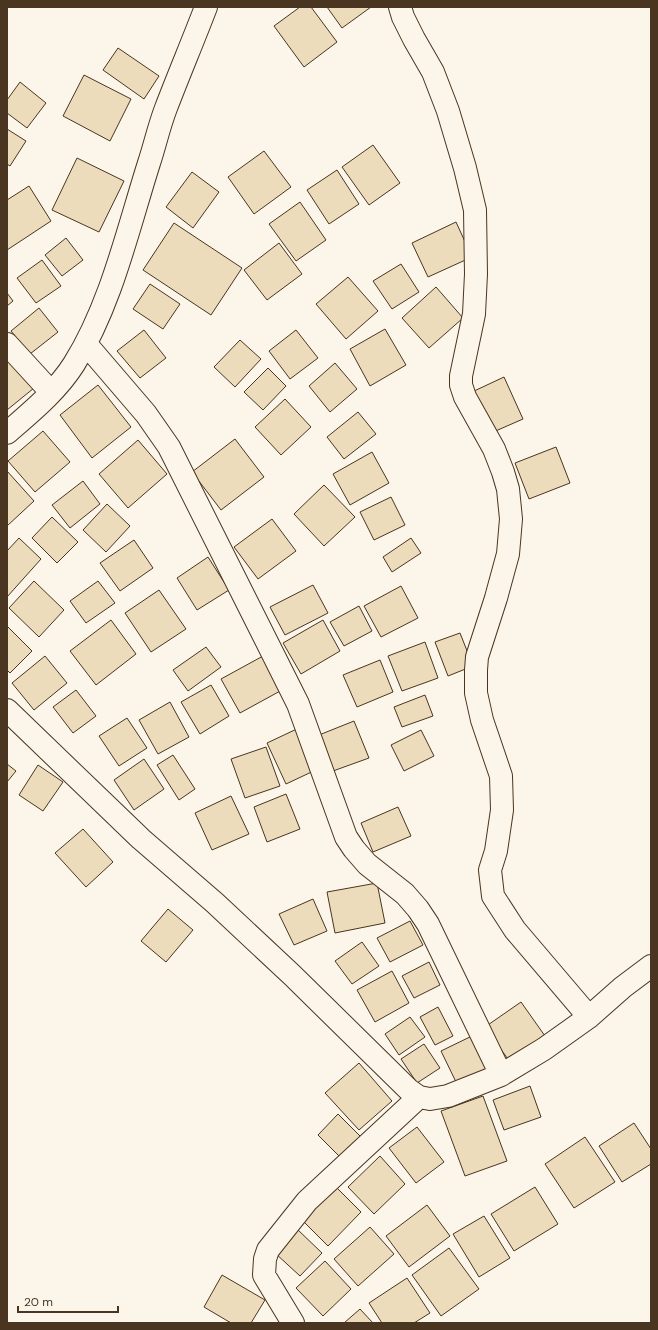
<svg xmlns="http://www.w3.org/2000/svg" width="658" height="1330" font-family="'DM Sans',sans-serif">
<rect width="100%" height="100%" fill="#fbf6e9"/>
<path fill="#ecdcbc" stroke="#4a3520" d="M 300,7 L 311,7 L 337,42 L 304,67 L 274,26 Z
M 327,7 L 371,7 L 342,28 Z
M 118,48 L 159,76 L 144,99 L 103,70 Z
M 84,75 L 131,99 L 110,141 L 63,116 Z
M 20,82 L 46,103 L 27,128 L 7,113 L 7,100 Z
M 7,129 L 26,141 L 10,166 L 7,164 Z
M 373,145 L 400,183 L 369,205 L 342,167 Z
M 264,151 L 291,187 L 254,214 L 228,177 Z
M 77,158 L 124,181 L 99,232 L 52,210 Z
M 337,170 L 359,204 L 329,224 L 307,190 Z
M 192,172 L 219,192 L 193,228 L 166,207 Z
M 29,186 L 51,221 L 7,250 L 7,200 Z
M 300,202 L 326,240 L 296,261 L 269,224 Z
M 456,222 L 472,257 L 428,277 L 412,243 Z
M 174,223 L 242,268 L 211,315 L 143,270 Z
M 66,238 L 83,260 L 62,276 L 45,255 Z
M 279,243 L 302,274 L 267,300 L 244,270 Z
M 42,260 L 61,286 L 36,303 L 17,278 Z
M 401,264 L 419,292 L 392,309 L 373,281 Z
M 348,277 L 378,311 L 346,339 L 316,304 Z
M 150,284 L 180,304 L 163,329 L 133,309 Z
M 436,287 L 463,318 L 429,348 L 402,318 Z
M 7,293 L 13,301 L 7,306 Z
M 39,308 L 58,332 L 30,354 L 11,331 Z
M 385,329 L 406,365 L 370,386 L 350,349 Z
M 144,330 L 166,358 L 140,378 L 117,351 Z
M 296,330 L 318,358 L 290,379 L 269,351 Z
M 240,340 L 261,359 L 235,387 L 214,367 Z
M 7,356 L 34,388 L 7,410 Z
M 335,363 L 357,389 L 330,412 L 309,386 Z
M 268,368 L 286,386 L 263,410 L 244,392 Z
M 504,377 L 523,419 L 491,433 L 472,392 Z
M 98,385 L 131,427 L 92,458 L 60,415 Z
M 285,399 L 311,427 L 281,455 L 255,427 Z
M 358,412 L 376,434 L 344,459 L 327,437 Z
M 43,431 L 70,462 L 35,492 L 8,461 Z
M 235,439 L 264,477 L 221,510 L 192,472 Z
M 138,440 L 167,474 L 128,508 L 99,474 Z
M 556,447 L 570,483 L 529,499 L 515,463 Z
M 372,452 L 389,483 L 350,505 L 333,474 Z
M 7,471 L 34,501 L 7,526 Z
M 83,481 L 100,504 L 70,528 L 52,505 Z
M 324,485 L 355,517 L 324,546 L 294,514 Z
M 391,497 L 405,525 L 374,540 L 360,512 Z
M 107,504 L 130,526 L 106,552 L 83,530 Z
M 52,517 L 78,542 L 57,563 L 32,538 Z
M 272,519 L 296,551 L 258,579 L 234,547 Z
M 19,538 L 41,559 L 7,597 L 7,551 Z
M 411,538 L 421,553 L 392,572 L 383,557 Z
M 134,540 L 153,568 L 120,591 L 100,563 Z
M 208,557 L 229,590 L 197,610 L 177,578 Z
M 34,581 L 64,610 L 39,637 L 9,608 Z
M 98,581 L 115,603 L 86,623 L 70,601 Z
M 313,585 L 328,613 L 285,635 L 270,607 Z
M 401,586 L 418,618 L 381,637 L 364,606 Z
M 159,590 L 186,629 L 151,652 L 125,613 Z
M 359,606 L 372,631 L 344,646 L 330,622 Z
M 111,620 L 136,654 L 96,685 L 70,651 Z
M 323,620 L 340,651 L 301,674 L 283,643 Z
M 7,626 L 32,651 L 10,673 L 7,670 Z
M 460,633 L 473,666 L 448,676 L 435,642 Z
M 425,642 L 438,678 L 402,691 L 388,656 Z
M 206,647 L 221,667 L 188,691 L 173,670 Z
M 45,656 L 67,683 L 34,710 L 12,683 Z
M 263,656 L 282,690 L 240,713 L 221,679 Z
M 380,660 L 393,692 L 357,707 L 343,675 Z
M 211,685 L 229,716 L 200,734 L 181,702 Z
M 76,690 L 96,716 L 73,733 L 53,707 Z
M 425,695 L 433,716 L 402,727 L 394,707 Z
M 170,702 L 189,737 L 158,754 L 139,720 Z
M 127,718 L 147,748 L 119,766 L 99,736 Z
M 354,721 L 369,758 L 333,771 L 319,735 Z
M 301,727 L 320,768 L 286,784 L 267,743 Z
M 421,730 L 434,756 L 404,771 L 391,745 Z
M 266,747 L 280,786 L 245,798 L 231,759 Z
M 173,755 L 195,789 L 179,800 L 157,765 Z
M 144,759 L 164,789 L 134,810 L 114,780 Z
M 7,764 L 16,771 L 7,782 Z
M 38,765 L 63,782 L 43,811 L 19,795 Z
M 286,794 L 300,829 L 267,842 L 254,807 Z
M 231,796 L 249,834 L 212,850 L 195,813 Z
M 398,807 L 411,836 L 373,852 L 361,823 Z
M 83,829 L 113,862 L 86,887 L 55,853 Z
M 377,883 L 385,923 L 335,933 L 327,892 Z
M 313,899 L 327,931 L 294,945 L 279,914 Z
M 168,909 L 193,930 L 166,962 L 141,941 Z
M 410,921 L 423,945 L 390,962 L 377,938 Z
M 362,942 L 379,966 L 352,984 L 335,961 Z
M 429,962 L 440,985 L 414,998 L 402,976 Z
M 392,971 L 409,1003 L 375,1022 L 357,990 Z
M 521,1002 L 545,1036 L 510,1062 L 485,1027 Z
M 438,1007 L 453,1036 L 435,1045 L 420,1017 Z
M 410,1017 L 425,1037 L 399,1055 L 385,1034 Z
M 476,1034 L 493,1067 L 457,1084 L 441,1051 Z
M 424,1044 L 440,1068 L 417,1083 L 401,1059 Z
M 359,1063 L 392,1101 L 359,1130 L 325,1093 Z
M 530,1086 L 541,1117 L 504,1130 L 493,1100 Z
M 483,1096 L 507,1161 L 465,1176 L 441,1111 Z
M 338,1114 L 362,1138 L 341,1158 L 318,1135 Z
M 634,1123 L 651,1149 L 651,1164 L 622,1182 L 599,1146 Z
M 417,1127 L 444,1162 L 416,1183 L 389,1148 Z
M 585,1137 L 615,1182 L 574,1208 L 545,1164 Z
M 380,1156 L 405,1184 L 374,1214 L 348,1187 Z
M 334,1185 L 361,1212 L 328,1246 L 301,1219 Z
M 535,1187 L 558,1224 L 514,1251 L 491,1214 Z
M 427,1205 L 450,1236 L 409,1267 L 386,1236 Z
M 484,1216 L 510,1258 L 479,1277 L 453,1234 Z
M 370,1227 L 394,1254 L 358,1286 L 334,1259 Z
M 297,1229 L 322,1253 L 300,1276 L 275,1253 Z
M 449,1248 L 479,1289 L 441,1316 L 412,1275 Z
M 325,1261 L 351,1289 L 323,1316 L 296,1288 Z
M 222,1275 L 265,1300 L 251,1323 L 231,1323 L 204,1307 Z
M 407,1278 L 430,1313 L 414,1323 L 382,1323 L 369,1303 Z
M 360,1309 L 373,1323 L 344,1323 Z"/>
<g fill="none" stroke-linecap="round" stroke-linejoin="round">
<defs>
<path id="minor" d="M 400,7 L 403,17 L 414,39 L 433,72 L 448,111 L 465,168 L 475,210 L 476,274 L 474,314 L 461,376 L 461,385 L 465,397 L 494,449 L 503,472 L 508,489 L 511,519 L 508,554 L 496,598 L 477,657 L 476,670 L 476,693 L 482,720 L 501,776 L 502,810 L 496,851 L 490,870 L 493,896 L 515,930 L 589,1017
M 7,344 L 51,392
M 86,344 L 146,414 L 169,447 L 298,704 L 346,837 L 354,849 L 367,864 L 405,894 L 418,909 L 428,924 L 501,1075
M 7,433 C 31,412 57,391 74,364 C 111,305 128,229 149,163 C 155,145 159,126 166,108 C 179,74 193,41 206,7
M 7,710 L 141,839 L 215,903 L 292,975 L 409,1090 L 419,1097 L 430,1099 L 448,1096 L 501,1075 L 544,1049 L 589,1017 L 623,987 L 651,966
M 293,1323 L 264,1275 L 265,1259 L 268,1250 L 307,1201 L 419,1097"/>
</defs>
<use href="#minor" stroke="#4a3520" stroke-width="24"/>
<use href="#minor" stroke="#fbf6e9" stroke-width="22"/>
</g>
<rect width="658" height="1330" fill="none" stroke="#4a3520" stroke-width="16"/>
<path d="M18 1306v6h100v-6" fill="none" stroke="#4a3520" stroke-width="2"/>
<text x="24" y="1306" font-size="12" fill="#4a3520" stroke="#fbf6e9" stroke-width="3" paint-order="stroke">20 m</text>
</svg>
